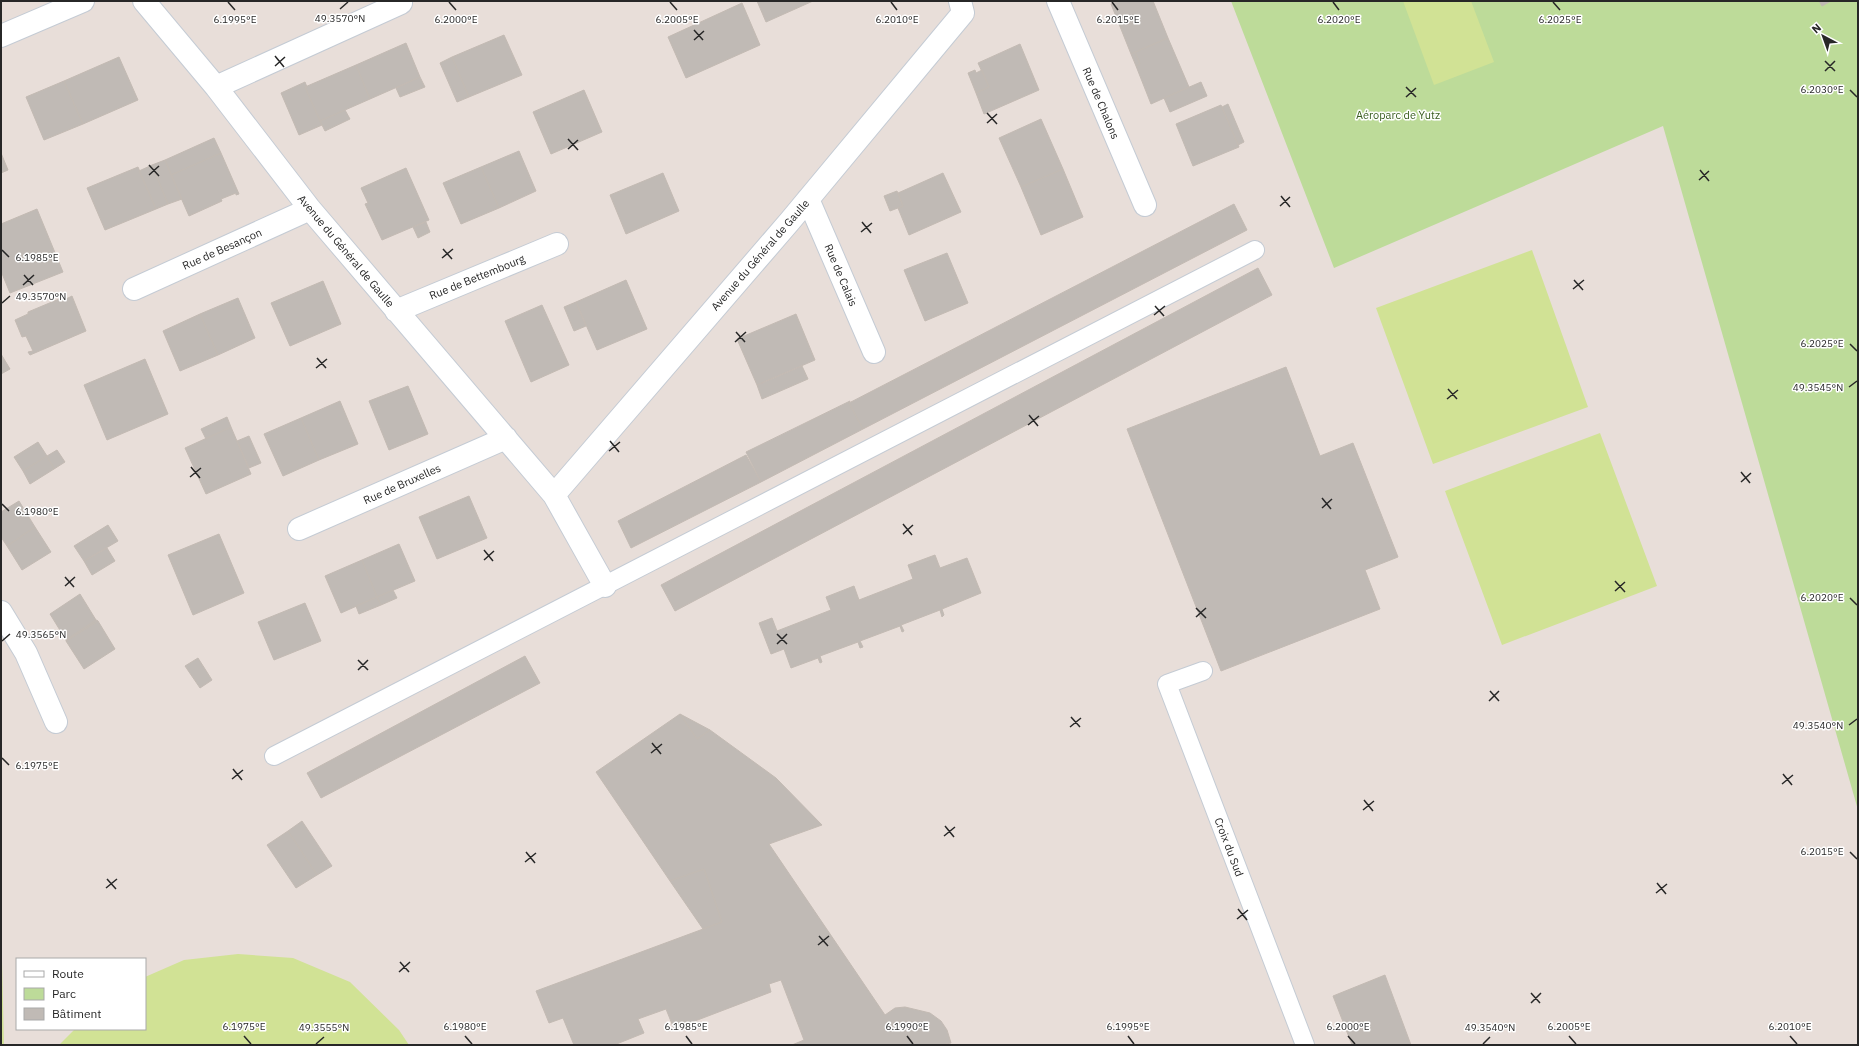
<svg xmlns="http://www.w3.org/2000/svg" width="1859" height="1046" font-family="'IBM Plex Sans',sans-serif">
<rect width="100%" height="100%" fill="#e8ded9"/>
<path fill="#bddb99" d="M 1231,1 L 1858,1 L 1858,810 L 1663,126 L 1334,268 Z"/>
<path fill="#d1e295" d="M 1403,1 L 1471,1 L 1494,62 L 1434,85 Z
M 1532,250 L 1588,407 L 1433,464 L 1376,308 Z
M 1600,433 L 1657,586 L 1502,645 L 1445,491 Z
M 1,918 L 4,1045 L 1,1045 Z
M 238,954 L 293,958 L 350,982 L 399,1030 L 409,1045 L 59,1045 L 75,1029 L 145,1029 L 145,977 L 184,960 Z"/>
<path fill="#c0bab5" stroke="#c3bab3" d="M 757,1 L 813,1 L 766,22 Z
M 1117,1 L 1153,1 L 1168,38 L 1131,54 L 1111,4 Z
M 1819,1 L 1831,1 L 1822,6 Z
M 742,3 L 760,45 L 686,78 L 668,37 Z
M 504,35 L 522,75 L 469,97 L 452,57 Z
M 1168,38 L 1189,87 L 1151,104 L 1136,66 L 1140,64 L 1135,52 Z
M 406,43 L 420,77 L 370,99 L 356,65 Z
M 1020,44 L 1039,90 L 984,114 L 976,93 L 989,87 L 978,63 Z
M 1135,52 L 1140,64 L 1136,66 L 1131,54 Z
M 119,57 L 138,100 L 83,124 L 64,81 Z
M 452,57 L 469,97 L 457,102 L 440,63 Z
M 356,65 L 370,99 L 320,121 L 305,87 Z
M 975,70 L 976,73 L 982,70 L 989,87 L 976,93 L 968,73 Z
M 420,77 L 425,87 L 400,97 L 396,88 Z
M 64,81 L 83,124 L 44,140 L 26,97 Z
M 305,82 L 307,87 L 305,87 L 322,125 L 299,135 L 281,93 Z
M 1201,82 L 1207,96 L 1170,112 L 1164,98 Z
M 584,90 L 602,132 L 551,154 L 533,112 Z
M 1228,104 L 1244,142 L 1238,145 L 1222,107 Z
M 1221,105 L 1239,147 L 1193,166 L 1176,124 Z
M 345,110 L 350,119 L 325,131 L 320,121 Z
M 1041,119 L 1063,169 L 1021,187 L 999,138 Z
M 214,138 L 221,153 L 171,175 L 165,160 Z
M 519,151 L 536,191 L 499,208 L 481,167 Z
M 1,153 L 8,170 L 1,173 Z
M 221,153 L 239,194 L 236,195 L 236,193 L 221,199 L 222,201 L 189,216 L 171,175 Z
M 165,160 L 182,199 L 168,204 L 152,165 Z
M 152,165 L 168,204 L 156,209 L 139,171 Z
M 138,167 L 156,209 L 105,230 L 87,188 Z
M 481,167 L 499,208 L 461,224 L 443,183 Z
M 406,168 L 429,220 L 382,240 L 365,204 L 368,203 L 361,188 Z
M 1063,169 L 1083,217 L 1041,235 L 1021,187 Z
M 663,173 L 679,211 L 626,234 L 610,195 Z
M 943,173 L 961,212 L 909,235 L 898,208 L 903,206 L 898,193 Z
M 897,191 L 903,206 L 890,211 L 884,196 Z
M 1234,204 L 1247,230 L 863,429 L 849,403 Z
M 37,209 L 63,272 L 10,293 L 1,271 L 1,224 Z
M 426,222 L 430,232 L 418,238 L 413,227 Z
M 947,253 L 968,303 L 925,321 L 904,270 Z
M 1258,268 L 1272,295 L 675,611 L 661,585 Z
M 626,280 L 647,329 L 597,350 L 576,302 Z
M 323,281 L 341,324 L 290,346 L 271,303 Z
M 72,296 L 86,331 L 30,355 L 28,352 L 33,351 L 26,336 L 22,337 L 15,320 L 28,314 L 28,312 L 59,299 L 60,302 Z
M 238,298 L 255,338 L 218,355 L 200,314 Z
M 576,302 L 586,326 L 574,331 L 564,307 Z
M 542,305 L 569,365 L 531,382 L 505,321 Z
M 200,314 L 218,355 L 180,371 L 163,331 Z
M 796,314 L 815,360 L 757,385 L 737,339 Z
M 1,354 L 10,369 L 1,374 Z
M 145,359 L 168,414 L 107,440 L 84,385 Z
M 802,366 L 808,379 L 762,399 L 757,385 Z
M 1286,367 L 1320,456 L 1353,443 L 1398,557 L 1365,570 L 1380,609 L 1221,671 L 1127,429 Z
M 408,386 L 428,434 L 389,450 L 369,401 Z
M 340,401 L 358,444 L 319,460 L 301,418 Z
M 850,401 L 849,403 L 863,429 L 761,482 L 746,452 Z
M 227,417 L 231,427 L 206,439 L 201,429 Z
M 301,418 L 319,460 L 283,476 L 264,434 Z
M 231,427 L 251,474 L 206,494 L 185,448 Z
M 249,436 L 261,463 L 249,468 L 237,441 Z
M 38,442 L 47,456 L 23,471 L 14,457 Z
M 57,450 L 65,462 L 54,469 L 47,456 Z
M 746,455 L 761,482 L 631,548 L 618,521 Z
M 47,456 L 54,469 L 30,484 L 23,471 Z
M 469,496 L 487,538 L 437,559 L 419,517 Z
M 19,501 L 35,527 L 7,546 L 1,537 L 1,512 Z
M 108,525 L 118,541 L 84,561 L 74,546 Z
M 35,527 L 51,552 L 22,570 L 7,546 Z
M 219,534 L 244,593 L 193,615 L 168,555 Z
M 399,544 L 415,581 L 377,597 L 362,560 Z
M 107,548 L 115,561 L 92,575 L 84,561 Z
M 935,555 L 940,568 L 967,558 L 981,593 L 942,609 L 944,615 L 942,617 L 940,610 L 901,625 L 904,631 L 902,632 L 900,626 L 860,641 L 863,647 L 860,648 L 858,642 L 820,656 L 822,662 L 820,663 L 818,658 L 791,668 L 784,649 L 771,654 L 759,623 L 772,618 L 777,631 L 831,610 L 826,597 L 854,586 L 859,600 L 913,579 L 908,565 Z
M 362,560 L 377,597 L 341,613 L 325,576 Z
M 393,590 L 397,598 L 381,605 L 377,597 Z
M 80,594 L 96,620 L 66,640 L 50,614 Z
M 377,597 L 381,605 L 359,614 L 356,606 Z
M 305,603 L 321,641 L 274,660 L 258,622 Z
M 96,620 L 98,621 L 66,641 L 66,640 Z
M 98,621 L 115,649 L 84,669 L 66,641 Z
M 525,656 L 540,683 L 321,798 L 307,773 Z
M 198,658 L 212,680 L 200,688 L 185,666 Z
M 680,714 L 710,730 L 697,739 Z
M 680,714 L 697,739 L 710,730 L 776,778 L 822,825 L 769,844 L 885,1015 L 895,1008 L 905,1007 L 930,1013 L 941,1021 L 947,1030 L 951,1043 L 941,1045 L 792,1045 L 804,1040 L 781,980 L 769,984 L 771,992 L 674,1029 L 666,1009 L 638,1019 L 644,1033 L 614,1045 L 574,1045 L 563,1018 L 549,1023 L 536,991 L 722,922 L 704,869 L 670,881 L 596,772 Z
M 302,821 L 332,866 L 317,875 L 288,831 Z
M 288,831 L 317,875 L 296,888 L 267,845 Z
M 704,869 L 722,922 L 703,929 L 670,881 Z
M 1385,975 L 1411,1045 L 1352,1045 L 1333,996 Z"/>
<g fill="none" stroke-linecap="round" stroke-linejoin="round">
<defs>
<path id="lane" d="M 1203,671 L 1167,684 L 1305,1045
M 274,756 L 1255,250"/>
<path id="street" d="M 144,1 L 216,87 L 310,209 L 554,495
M 1058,1 L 1145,205
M 1,36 L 83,1
M 216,87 L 401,3
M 808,199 L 874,352
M 134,289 L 310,209
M 396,311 L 557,244
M 299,529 L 506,438
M 605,586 L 554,495 L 790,221 L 963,13 L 960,1
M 1,612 L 26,653 L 56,722"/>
</defs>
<use href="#lane" stroke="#c4cbd4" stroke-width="20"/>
<use href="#street" stroke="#c4cbd4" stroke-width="24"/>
<use href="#lane" stroke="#fff" stroke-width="18"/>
<use href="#street" stroke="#fff" stroke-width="22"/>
</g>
<path fill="none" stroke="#272727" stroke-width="1.5" d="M 228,2 L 235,10M 449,2 L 456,10M 670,2 L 677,10M 891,2 L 897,10M 1112,2 L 1118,10M 1333,2 L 1339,10M 1553,2 L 1560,10M 340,9 L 348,2M 694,30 L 703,40M 694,40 L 704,31M 275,56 L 284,67M 1825,61 L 1835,71M 275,66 L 285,57M 1825,71 L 1835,61M 1406,87 L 1416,97M 1850,90 L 1857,97M 1406,97 L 1416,88M 987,113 L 997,124M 987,123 L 997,114M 568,139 L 578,150M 568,149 L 578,140M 149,165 L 159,176M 1700,170 L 1709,181M 149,175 L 159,166M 1699,180 L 1709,171M 1281,196 L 1290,207M 1280,206 L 1290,197M 862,222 L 871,233M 861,232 L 872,223M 443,249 L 452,259M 2,250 L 9,257M 442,258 L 453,249M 24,275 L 33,285M 1574,280 L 1583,290M 23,285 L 34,275M 1573,289 L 1584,280M 2,303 L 10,296M 1155,306 L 1164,316M 1154,315 L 1165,306M 736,332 L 745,342M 735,342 L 746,332M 1850,344 L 1857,351M 317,358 L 326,368M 316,368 L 327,359M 1849,387 L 1857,381M 1448,389 L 1457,399M 1447,399 L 1458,390M 1029,415 L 1038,426M 1028,425 L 1039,416M 610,441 L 619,452M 609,451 L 620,442M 191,467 L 200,478M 1741,472 L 1750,483M 190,477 L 201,468M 1741,482 L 1751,473M 1322,498 L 1331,509M 2,504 L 9,511M 1322,508 L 1332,499M 903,524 L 912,535M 903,534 L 913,525M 484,550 L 493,561M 484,560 L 494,551M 65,577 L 74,587M 1615,581 L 1625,592M 65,586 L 75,577M 1615,591 L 1625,582M 1850,598 L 1857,605M 1196,608 L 1206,618M 1196,617 L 1206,608M 777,634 L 787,644M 2,641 L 10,634M 777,644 L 787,634M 358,660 L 368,670M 358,670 L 368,660M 1490,691 L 1499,701M 1489,701 L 1499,691M 1071,717 L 1080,727M 1849,725 L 1857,719M 1070,727 L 1081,718M 652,743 L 661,754M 651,753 L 662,744M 2,758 L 9,765M 233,769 L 242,780M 1783,774 L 1792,785M 232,779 L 243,770M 1782,784 L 1793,775M 1364,800 L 1373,811M 1363,810 L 1374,801M 945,826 L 954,837M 944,836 L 955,827M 526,852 L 535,863M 1850,852 L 1857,859M 525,862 L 536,853M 107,879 L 116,889M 1657,883 L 1666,894M 106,888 L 117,879M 1656,893 L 1667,884M 1238,909 L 1247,920M 1237,919 L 1248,910M 819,936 L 828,946M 818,945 L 829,936M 400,962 L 409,972M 399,972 L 410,962M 1531,993 L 1540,1003M 1531,1003 L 1541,993M 244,1036 L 251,1044M 465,1036 L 472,1044M 686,1036 L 692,1044M 907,1036 L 913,1044M 1128,1036 L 1134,1044M 1348,1036 L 1355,1044M 1569,1036 L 1576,1044M 1790,1036 L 1797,1044M 316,1044 L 324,1037M 1483,1044 L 1490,1037"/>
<g text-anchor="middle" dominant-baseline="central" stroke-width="3" stroke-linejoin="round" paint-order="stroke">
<g font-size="11" fill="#272727" stroke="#fff">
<text transform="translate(1101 103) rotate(67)">Rue de Chalons</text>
<text transform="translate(222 249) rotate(-24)">Rue de Besançon</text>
<text transform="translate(346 251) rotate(50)">Avenue du Général de Gaulle</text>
<text transform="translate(760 255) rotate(-49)">Avenue du Général de Gaulle</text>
<text transform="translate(841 275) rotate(67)">Rue de Calais</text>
<text transform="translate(477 277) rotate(-22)">Rue de Bettembourg</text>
<text transform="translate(402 484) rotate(-24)">Rue de Bruxelles</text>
<text transform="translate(1229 847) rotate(69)">Croix du Sud</text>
</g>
<g font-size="11" fill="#385c1e" stroke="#fff">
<text x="1398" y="115">Aéroparc de Yutz</text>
</g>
</g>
<g font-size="10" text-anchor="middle" fill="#272727" stroke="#fff" stroke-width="3" stroke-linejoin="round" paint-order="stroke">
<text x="340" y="22">49.3570°N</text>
<text x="1560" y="23">6.2025°E</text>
<text x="235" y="23">6.1995°E</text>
<text x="456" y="23">6.2000°E</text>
<text x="677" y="23">6.2005°E</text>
<text x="897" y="23">6.2010°E</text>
<text x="1118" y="23">6.2015°E</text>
<text x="1339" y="23">6.2020°E</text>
<text x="1822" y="93">6.2030°E</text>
<text x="37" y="261">6.1985°E</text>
<text x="41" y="300">49.3570°N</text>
<text x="1822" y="347">6.2025°E</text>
<text x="1818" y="391">49.3545°N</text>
<text x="37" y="515">6.1980°E</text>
<text x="1822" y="601">6.2020°E</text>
<text x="41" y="638">49.3565°N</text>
<text x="1818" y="729">49.3540°N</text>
<text x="37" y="769">6.1975°E</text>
<text x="1822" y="855">6.2015°E</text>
<text x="244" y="1030">6.1975°E</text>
<text x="465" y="1030">6.1980°E</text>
<text x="686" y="1030">6.1985°E</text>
<text x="907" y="1030">6.1990°E</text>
<text x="1128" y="1030">6.1995°E</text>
<text x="1348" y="1030">6.2000°E</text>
<text x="1569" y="1030">6.2005°E</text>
<text x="1790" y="1030">6.2010°E</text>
<text x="324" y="1031">49.3555°N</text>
<text x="1490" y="1031">49.3540°N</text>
</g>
<rect width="1859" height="1046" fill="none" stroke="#272727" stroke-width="4"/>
<rect x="16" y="958" width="130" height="72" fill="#ffffff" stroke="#a9a9a9"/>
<rect x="24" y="971" width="20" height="6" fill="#ffffff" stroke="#a9a9a9"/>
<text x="52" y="978" font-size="12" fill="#272727">Route</text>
<rect x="24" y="988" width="20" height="12" fill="#bddb99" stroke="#a9a9a9"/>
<text x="52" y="998" font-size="12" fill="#272727">Parc</text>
<rect x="24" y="1008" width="20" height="12" fill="#c0bab5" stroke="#a9a9a9"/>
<text x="52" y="1018" font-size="12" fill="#272727">Bâtiment</text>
<g transform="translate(1823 36) rotate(319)" stroke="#ffffff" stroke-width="3" paint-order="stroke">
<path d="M0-3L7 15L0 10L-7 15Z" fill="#272727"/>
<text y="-6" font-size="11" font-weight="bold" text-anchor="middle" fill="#272727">N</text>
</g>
</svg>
